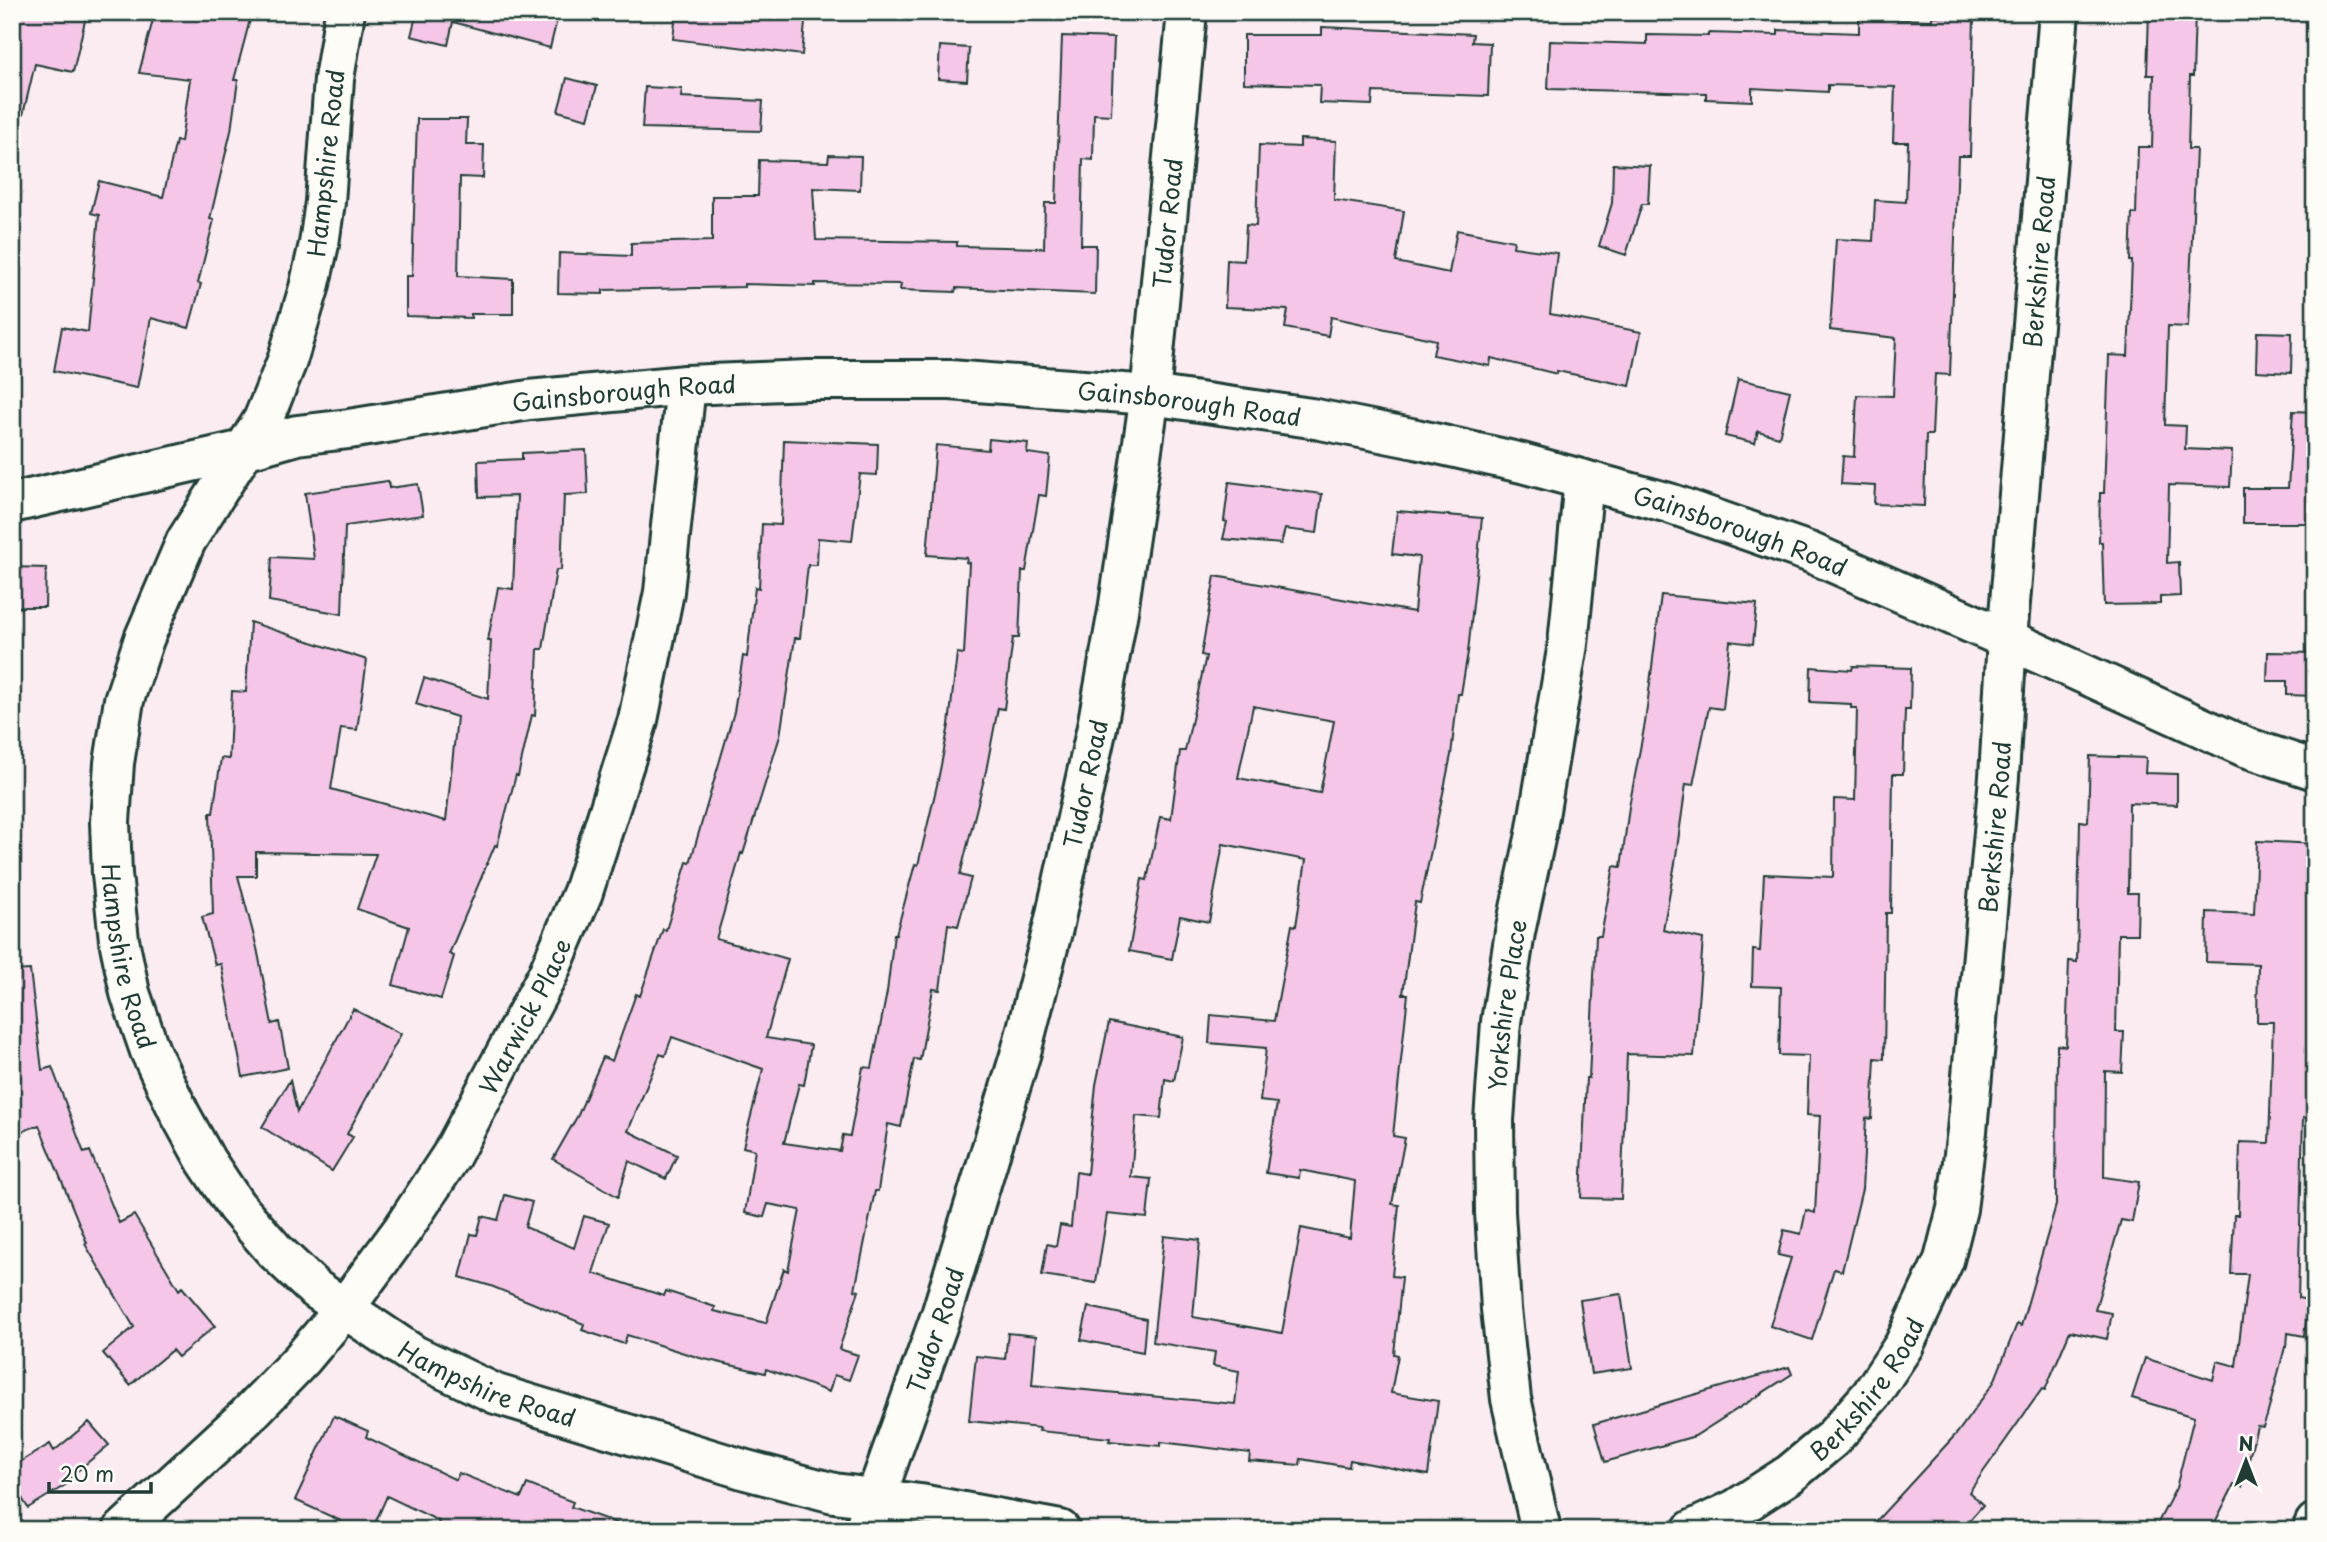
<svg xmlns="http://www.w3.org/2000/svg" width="2327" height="1542" font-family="'Playpen Sans',sans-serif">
<rect width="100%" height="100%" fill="#fbecf2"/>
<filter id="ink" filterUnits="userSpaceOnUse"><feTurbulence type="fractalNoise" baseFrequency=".0143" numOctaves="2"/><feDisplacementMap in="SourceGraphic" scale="14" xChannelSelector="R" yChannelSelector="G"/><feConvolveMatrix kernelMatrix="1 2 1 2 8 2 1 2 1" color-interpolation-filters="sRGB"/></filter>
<g filter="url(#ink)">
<path fill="#f6c6e8" stroke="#1f3d34" stroke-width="2" fill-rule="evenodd" d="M 12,12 L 87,12 L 73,72 L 35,64 L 23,115 L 12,114 Z
M 155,12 L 235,12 L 251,16 L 234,80 L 238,80 L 231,131 L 210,219 L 214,220 L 198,283 L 201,284 L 189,328 L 151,318 L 137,388 L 54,371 L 62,327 L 88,332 L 99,215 L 91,213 L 99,181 L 163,197 L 176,141 L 181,142 L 190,79 L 139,73 Z
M 417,12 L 559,12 L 550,48 L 453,22 L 448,45 L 411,36 Z
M 676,12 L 806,12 L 802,55 L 673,39 Z
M 2149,12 L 2195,12 L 2193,76 L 2190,76 L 2188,149 L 2196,149 L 2188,327 L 2168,326 L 2165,425 L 2186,426 L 2185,449 L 2232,451 L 2230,487 L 2169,485 L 2167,563 L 2179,562 L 2180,596 L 2160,597 L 2160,604 L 2104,605 L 2102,542 L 2099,542 L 2100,493 L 2104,493 L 2109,355 L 2128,356 L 2132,261 L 2130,261 L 2132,213 L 2136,214 L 2138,147 L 2152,147 L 2154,75 L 2147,75 Z
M 1932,16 L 1974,18 L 1970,156 L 1958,156 L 1950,375 L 1935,374 L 1932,435 L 1926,435 L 1924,506 L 1874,504 L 1875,486 L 1841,484 L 1843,456 L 1854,457 L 1857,395 L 1893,396 L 1896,338 L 1830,330 L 1836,239 L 1873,241 L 1875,200 L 1906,202 L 1908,142 L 1893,142 L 1895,87 L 1828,85 L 1828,92 L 1752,88 L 1752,101 L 1706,99 L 1706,93 L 1548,89 L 1550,41 L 1647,44 L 1647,35 L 1708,36 L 1708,33 L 1778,35 L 1778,30 L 1859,33 L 1859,18 L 1932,20 Z
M 1322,27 L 1473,34 L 1472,42 L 1490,43 L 1488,96 L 1373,92 L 1372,105 L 1319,103 L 1320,85 L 1244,83 L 1244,35 L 1322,35 Z
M 1062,36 L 1114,38 L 1111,115 L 1094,114 L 1093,160 L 1083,159 L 1081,245 L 1096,245 L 1095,294 L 956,288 L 955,292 L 900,290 L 901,284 L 815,283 L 815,286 L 744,284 L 744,287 L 603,290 L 603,294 L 558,293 L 559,253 L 631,256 L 631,243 L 712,241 L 712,196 L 758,196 L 759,160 L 828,162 L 829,155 L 861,156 L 860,190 L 813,188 L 816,240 L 957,242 L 957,246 L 1044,248 L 1045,203 L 1056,203 Z
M 940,46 L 969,48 L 967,81 L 938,79 Z
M 567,78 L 597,86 L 588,119 L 558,111 Z
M 645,87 L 682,89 L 681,97 L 763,101 L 761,131 L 642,128 Z
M 417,119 L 467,119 L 466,145 L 484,145 L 483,178 L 460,177 L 458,276 L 513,279 L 513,314 L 471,314 L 471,318 L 406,316 L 406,276 L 412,276 Z
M 1300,139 L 1336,141 L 1334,200 L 1404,211 L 1396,262 L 1449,273 L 1457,230 L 1514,241 L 1513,247 L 1557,253 L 1550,314 L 1641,332 L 1630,386 L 1557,371 L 1557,374 L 1491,358 L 1490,366 L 1433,355 L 1436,340 L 1331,317 L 1328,336 L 1285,328 L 1288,310 L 1225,307 L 1227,260 L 1244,261 L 1246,225 L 1256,226 L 1259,145 L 1300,147 Z
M 1613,164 L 1650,166 L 1648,204 L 1642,204 L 1626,255 L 1599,246 L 1612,203 Z
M 2257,332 L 2292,333 L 2291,373 L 2256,371 Z
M 1738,379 L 1790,391 L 1779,437 L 1758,431 L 1755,443 L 1725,436 Z
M 2293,411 L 2315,412 L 2315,523 L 2243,523 L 2243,488 L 2288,488 Z
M 989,439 L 1028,443 L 1027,453 L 1050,456 L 1046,496 L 1039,495 L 1026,571 L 1022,571 L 1019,638 L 1013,638 L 1004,709 L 998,708 L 986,771 L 960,875 L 971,878 L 958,926 L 948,924 L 940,990 L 933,989 L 920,1060 L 914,1059 L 901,1127 L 888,1124 L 878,1191 L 875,1191 L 855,1290 L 859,1291 L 839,1349 L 858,1355 L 849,1380 L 834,1375 L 829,1392 L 766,1369 L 765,1373 L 700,1358 L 627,1335 L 624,1344 L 582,1330 L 584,1324 L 491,1286 L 460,1277 L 471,1234 L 477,1235 L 482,1216 L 498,1220 L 505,1195 L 532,1202 L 525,1227 L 574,1248 L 584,1216 L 609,1223 L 593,1273 L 664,1296 L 666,1291 L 715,1307 L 714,1311 L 766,1323 L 784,1269 L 788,1271 L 800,1210 L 768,1204 L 764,1217 L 745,1213 L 755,1150 L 743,1147 L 763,1069 L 672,1037 L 665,1056 L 660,1054 L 628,1131 L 677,1155 L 666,1179 L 629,1161 L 618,1197 L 553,1159 L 578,1115 L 603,1057 L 612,1061 L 636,994 L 640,996 L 663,929 L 666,930 L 687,862 L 690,863 L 734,712 L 743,656 L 747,657 L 755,587 L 759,588 L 762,524 L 781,525 L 784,440 L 878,444 L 877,475 L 860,474 L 852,541 L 818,538 L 817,565 L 808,565 L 800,638 L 795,638 L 780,736 L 743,854 L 741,853 L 716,939 L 788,959 L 766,1038 L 811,1045 L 804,1085 L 799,1084 L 784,1143 L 840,1151 L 843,1135 L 850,1136 L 863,1067 L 872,1068 L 887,992 L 894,934 L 896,934 L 915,864 L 918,865 L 937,785 L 949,725 L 957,653 L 964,654 L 969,563 L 966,562 L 967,558 L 927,555 L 936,445 L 988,450 Z
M 586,450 L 588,494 L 564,495 L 561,570 L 556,570 L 543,649 L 538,649 L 535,716 L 532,715 L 518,776 L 516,775 L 497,846 L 495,845 L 449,954 L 454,956 L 441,999 L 393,985 L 409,927 L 357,909 L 376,854 L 256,852 L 256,876 L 238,876 L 257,948 L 272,1024 L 279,1022 L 288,1068 L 243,1077 L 221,964 L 215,965 L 202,917 L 213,914 L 210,813 L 213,813 L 221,758 L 229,759 L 232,691 L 246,692 L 250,622 L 367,660 L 357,730 L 341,728 L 331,789 L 446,821 L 457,717 L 416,704 L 424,678 L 488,699 L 491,640 L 488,640 L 498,587 L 513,589 L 517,496 L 479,497 L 478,461 L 522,459 L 522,453 Z
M 388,481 L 389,488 L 418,484 L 423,515 L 345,526 L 342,614 L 269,601 L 272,557 L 314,559 L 305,493 Z
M 1229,482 L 1322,494 L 1317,533 L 1285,529 L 1281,544 L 1223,539 L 1227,522 L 1224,521 Z
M 1397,511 L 1482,518 L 1468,652 L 1461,694 L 1458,694 L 1451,755 L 1420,903 L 1415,902 L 1403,994 L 1408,994 L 1393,1136 L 1405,1138 L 1392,1204 L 1399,1205 L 1392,1276 L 1402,1277 L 1394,1354 L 1398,1355 L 1391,1393 L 1438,1401 L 1428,1475 L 1350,1460 L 1349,1467 L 1301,1459 L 1300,1465 L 1249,1461 L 1250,1453 L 1161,1442 L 1161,1446 L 1109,1441 L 1110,1438 L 1039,1431 L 1040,1428 L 969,1421 L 976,1356 L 1005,1359 L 1008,1333 L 1036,1336 L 1032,1385 L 1235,1404 L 1239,1371 L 1213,1366 L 1215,1352 L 1153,1342 L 1164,1236 L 1200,1240 L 1193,1317 L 1282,1333 L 1301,1228 L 1350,1238 L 1355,1181 L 1300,1170 L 1299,1178 L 1266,1173 L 1277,1103 L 1260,1101 L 1266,1048 L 1209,1043 L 1211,1015 L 1274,1021 L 1292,925 L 1296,926 L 1306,860 L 1223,844 L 1209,922 L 1180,916 L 1172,959 L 1129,951 L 1142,879 L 1147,880 L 1160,817 L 1171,819 L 1180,751 L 1185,751 L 1206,656 L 1201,655 L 1215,576 L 1414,612 L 1419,557 L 1392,554 ZM 1253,706 L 1334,721 L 1320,793 L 1238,778 Z
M 12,567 L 46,568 L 45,607 L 12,607 Z
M 1661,595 L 1757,604 L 1753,644 L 1730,641 L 1723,709 L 1709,707 L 1693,785 L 1686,784 L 1675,863 L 1663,930 L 1703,939 L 1694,1056 L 1627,1054 L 1621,1199 L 1581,1198 L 1586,1078 L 1589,1078 L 1596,936 L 1601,936 L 1614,866 L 1621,867 L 1629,807 L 1645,723 Z
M 2268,652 L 2315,653 L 2315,696 L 2287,695 L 2287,681 L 2267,681 Z
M 1853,666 L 1911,668 L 1910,710 L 1905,710 L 1903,774 L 1893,774 L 1891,913 L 1886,913 L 1884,1059 L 1875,1058 L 1872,1119 L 1866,1118 L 1862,1189 L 1842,1271 L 1834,1269 L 1812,1340 L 1770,1326 L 1791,1258 L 1778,1255 L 1784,1230 L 1801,1234 L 1806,1210 L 1815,1213 L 1820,1116 L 1807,1115 L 1809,1056 L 1779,1055 L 1781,987 L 1752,986 L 1753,950 L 1760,951 L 1764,874 L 1833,877 L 1834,799 L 1855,800 L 1857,708 L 1851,708 L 1851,704 L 1810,702 L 1811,667 L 1852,670 Z
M 2090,756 L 2146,758 L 2145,773 L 2177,774 L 2177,805 L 2129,803 L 2128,893 L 2138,893 L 2137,934 L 2118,934 L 2116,1032 L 2124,1032 L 2122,1072 L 2105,1071 L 2104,1177 L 2139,1182 L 2132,1222 L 2121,1220 L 2095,1310 L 2112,1313 L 2107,1339 L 2070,1331 L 2045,1390 L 2042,1389 L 1969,1492 L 1983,1505 L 1961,1530 L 1868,1530 L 1958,1432 L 1994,1382 L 2017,1324 L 2021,1326 L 2056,1205 L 2057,1045 L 2066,1046 L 2069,961 L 2077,962 L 2080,821 L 2088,822 Z
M 2257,841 L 2315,844 L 2315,1024 L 2311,1118 L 2303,1118 L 2298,1298 L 2309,1300 L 2304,1336 L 2288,1333 L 2287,1347 L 2285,1347 L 2267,1416 L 2263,1427 L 2257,1426 L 2242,1487 L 2234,1485 L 2211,1530 L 2154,1530 L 2176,1488 L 2194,1417 L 2132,1398 L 2145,1358 L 2213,1380 L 2217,1361 L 2236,1366 L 2248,1274 L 2231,1274 L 2234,1215 L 2238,1215 L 2240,1142 L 2269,1143 L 2273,1022 L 2257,1022 L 2258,964 L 2206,962 L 2207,912 L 2254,914 Z
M 30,970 L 42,1070 L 52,1067 L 84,1153 L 90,1151 L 119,1223 L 134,1215 L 179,1290 L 182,1287 L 215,1326 L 178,1357 L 172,1350 L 130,1385 L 103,1353 L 134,1327 L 85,1244 L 87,1243 L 39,1125 L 12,1135 L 12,971 Z
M 353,1009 L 401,1034 L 347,1134 L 353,1137 L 332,1171 L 262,1127 L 290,1080 L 297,1112 Z
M 1109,1022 L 1183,1037 L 1174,1081 L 1165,1079 L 1161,1118 L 1136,1116 L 1131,1177 L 1151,1179 L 1147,1218 L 1107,1214 L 1096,1283 L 1042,1275 L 1047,1244 L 1056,1246 L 1060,1225 L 1071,1227 L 1076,1172 L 1087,1174 L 1096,1085 Z
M 1621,1294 L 1632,1368 L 1591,1374 L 1580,1300 Z
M 1088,1307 L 1146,1319 L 1143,1352 L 1081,1340 Z
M 1789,1367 L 1792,1374 L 1695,1436 L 1605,1462 L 1594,1424 Z
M 334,1416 L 368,1431 L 366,1437 L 456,1480 L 459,1473 L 521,1498 L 527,1484 L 573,1502 L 571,1507 L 625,1526 L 624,1530 L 436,1530 L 439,1521 L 387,1496 L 372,1530 L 337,1530 L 341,1521 L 295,1500 Z
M 89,1422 L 109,1445 L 70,1477 L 72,1481 L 28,1508 L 12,1482 L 12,1467 L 50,1444 L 54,1451 Z"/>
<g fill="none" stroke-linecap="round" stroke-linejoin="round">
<defs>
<g id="minor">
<path id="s1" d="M 345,12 L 334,79 L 325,202 L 319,244 L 309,288 L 287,361 L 263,420 L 186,541 L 144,639 L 124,700 L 114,763 L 110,822 L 112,874 L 119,940 L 130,993 L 150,1051 L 180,1114 L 206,1161 L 236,1206 L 275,1251 L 314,1288 L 414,1355 L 496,1394 L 746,1470 L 834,1493 L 920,1504 L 1060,1530"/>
<path id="s2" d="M 12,503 L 244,450 L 297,435 L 349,429 L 529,400 L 686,385 L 808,380 L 950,380 L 1150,395 L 1311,418 L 1416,439 L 1522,463 L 1669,503 L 1809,552 L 2007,639 L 2245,747 L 2315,770"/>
<path id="s3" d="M 123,1530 L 247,1416 L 302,1359 L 344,1309 L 403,1229 L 451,1156 L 548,974 L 583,892 L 638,720 L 664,592 L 686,385"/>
<path id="s4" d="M 864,1530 L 941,1315 L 1021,1052 L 1053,928 L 1097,727 L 1118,611 L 1150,395 L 1187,12"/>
<path id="s5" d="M 1541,1530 L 1511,1399 L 1501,1309 L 1495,1212 L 1494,1120 L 1501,1022 L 1515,932 L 1536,834 L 1568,644 L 1584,480"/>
<path id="s6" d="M 1692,1530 L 1736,1509 L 1790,1474 L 1832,1439 L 1871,1395 L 1904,1345 L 1944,1260 L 1957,1209 L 1967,1131 L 1999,777 L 2007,639 L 2059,12"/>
<path d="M 2312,1530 L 2315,1523"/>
</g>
</defs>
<use href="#minor" stroke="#1f3d34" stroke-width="44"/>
<use href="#minor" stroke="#fdfcf7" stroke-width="38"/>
</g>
</g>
<g text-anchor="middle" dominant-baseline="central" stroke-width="7" stroke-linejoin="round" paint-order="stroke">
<g font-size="24" fill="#1f3d34" stroke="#fdfcf7">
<text transform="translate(325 163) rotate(-84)">Hampshire Road</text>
<text stroke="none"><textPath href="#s4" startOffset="1346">Tudor Road</textPath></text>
<text stroke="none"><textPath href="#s6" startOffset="1384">Berkshire Road</textPath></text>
<text stroke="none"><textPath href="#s2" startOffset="623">Gainsborough Road</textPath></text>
<text stroke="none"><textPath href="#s2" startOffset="1190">Gainsborough Road</textPath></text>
<text stroke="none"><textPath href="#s2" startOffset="1757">Gainsborough Road</textPath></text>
<text stroke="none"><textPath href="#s4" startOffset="779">Tudor Road</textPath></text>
<text stroke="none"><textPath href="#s6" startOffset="817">Berkshire Road</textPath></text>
<text stroke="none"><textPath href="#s1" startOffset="992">Hampshire Road</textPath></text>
<text stroke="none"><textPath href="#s5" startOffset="530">Yorkshire Place</textPath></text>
<text stroke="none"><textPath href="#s3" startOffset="658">Warwick Place</textPath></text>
<text stroke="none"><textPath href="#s4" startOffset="212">Tudor Road</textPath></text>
<text stroke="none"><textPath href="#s1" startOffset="1580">Hampshire Road</textPath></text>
<text stroke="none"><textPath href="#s6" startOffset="229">Berkshire Road</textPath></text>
</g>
</g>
<rect width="2327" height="1542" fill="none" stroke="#fdfcf7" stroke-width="42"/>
<rect x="21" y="21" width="2285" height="1500" fill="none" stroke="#1f3d34" stroke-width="2.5" filter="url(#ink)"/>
<g transform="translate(2246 1461)" stroke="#fdfcf7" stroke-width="5" paint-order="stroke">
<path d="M0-5L12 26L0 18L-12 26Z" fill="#1f3d34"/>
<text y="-10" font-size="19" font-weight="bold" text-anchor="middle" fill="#1f3d34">N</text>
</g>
<path d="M49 1482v10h102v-10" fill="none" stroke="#1f3d34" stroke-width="3.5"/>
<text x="60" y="1482" font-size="21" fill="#1f3d34" stroke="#fdfcf7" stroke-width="5" paint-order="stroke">20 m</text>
</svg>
